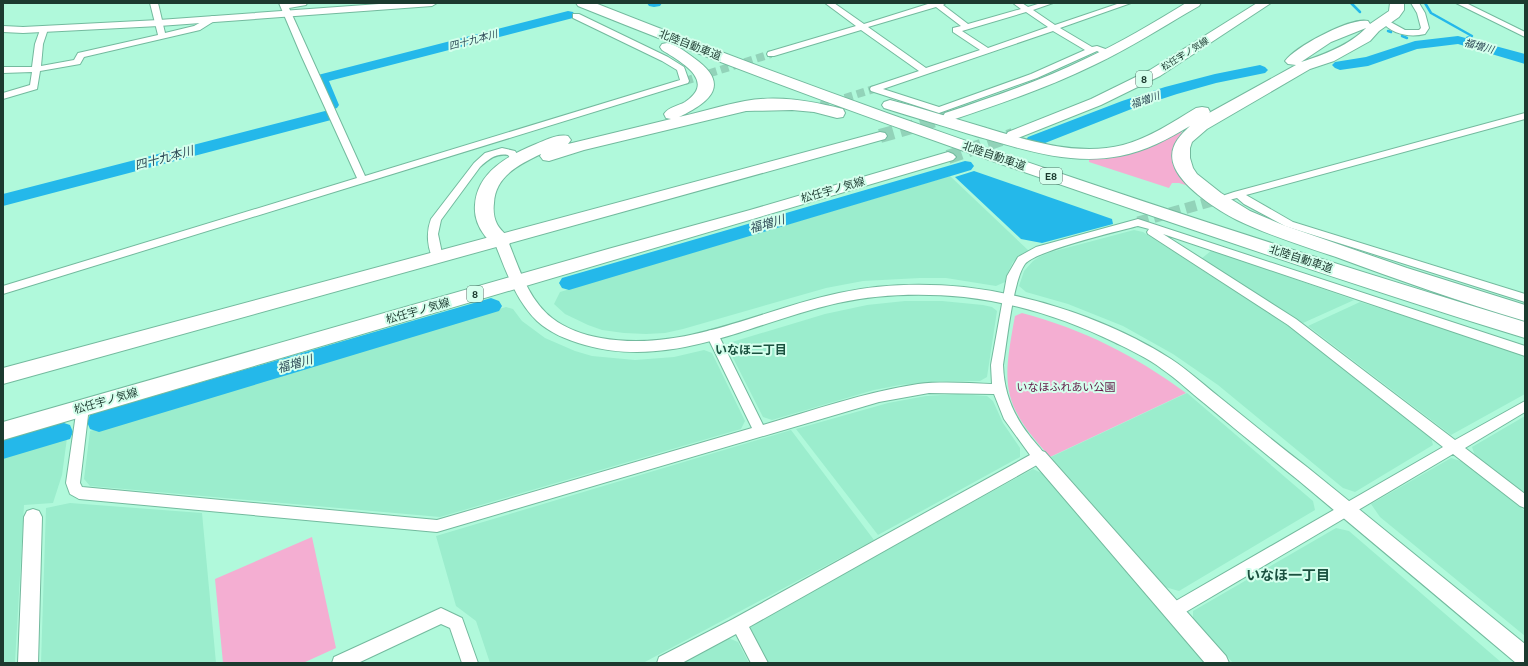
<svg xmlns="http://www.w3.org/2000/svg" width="1528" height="666" font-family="Raleway,'Noto Sans JP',sans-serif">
<rect width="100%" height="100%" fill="#b0f9db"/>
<path fill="#9bedcd" d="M 950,176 L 1029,251 L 1023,253 L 1013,262 L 1006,276 L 1005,282 L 996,286 L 946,278 L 920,278 L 863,281 L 826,288 L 683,329 L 665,333 L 646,334 L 624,333 L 602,330 L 588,325 L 565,314 L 554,304 L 560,292 Z
M 1134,230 L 1143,232 L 1293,329 L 1431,437 L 1433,445 L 1355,492 L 1343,488 L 1218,385 L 1173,354 L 1123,326 L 1068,304 L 1026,292 L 1019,286 L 1024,271 L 1033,261 L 1039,257 L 1051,252 Z
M 1212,250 L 1354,300 L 1303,323 L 1201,259 Z
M 905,301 L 942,301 L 983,305 L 992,307 L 997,311 L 987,377 L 980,381 L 942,381 L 900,385 L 874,390 L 772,420 L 763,417 L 728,348 L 732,342 L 825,314 L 867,305 Z
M 1360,302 L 1525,354 L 1525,394 L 1451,435 L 1308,326 Z
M 506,307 L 513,309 L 522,321 L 545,338 L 575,351 L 592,356 L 635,360 L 674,357 L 704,350 L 712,353 L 745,421 L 741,429 L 440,517 L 90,486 L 84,479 L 90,431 Z
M 1187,393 L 1313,501 L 1315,510 L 1179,591 L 1165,587 L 1051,457 Z
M 958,394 L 987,396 L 993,401 L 1003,423 L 1020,448 L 1020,457 L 878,535 L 796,429 L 888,403 L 926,396 Z
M 1525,416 L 1525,495 L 1475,456 L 1472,447 Z
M 791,430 L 874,540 L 643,663 L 490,663 L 476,621 L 456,606 L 436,536 Z
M 67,438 L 62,475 L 53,503 L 24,505 L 15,663 L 3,663 L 3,458 Z
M 1451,458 L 1464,462 L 1525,511 L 1525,636 L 1380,517 L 1371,504 Z
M 1033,469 L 1046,475 L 1207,663 L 766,663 L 746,628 Z
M 70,503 L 202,513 L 216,663 L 41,663 L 46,508 Z
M 1336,528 L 1349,531 L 1502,663 L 1233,663 L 1193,619 L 1193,611 Z
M 726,637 L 738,642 L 749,663 L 678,663 Z"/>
<path fill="#f4aed2" d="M 1183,130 L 1174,148 L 1192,187 L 1179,183 L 1172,183 L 1169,188 L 1089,162 L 1089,158 L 1123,155 L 1168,138 Z
M 1022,313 C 1085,330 1134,355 1186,393 L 1050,457 C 1001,403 1002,386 1015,316 Z
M 312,537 L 336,648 L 303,663 L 223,663 L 215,579 Z"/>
<path fill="#24b8ea" d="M 974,171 L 1112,219 L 1113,224 L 1042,243 L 1021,239 L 955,177 Z"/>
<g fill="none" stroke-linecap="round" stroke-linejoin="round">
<path stroke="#24b8ea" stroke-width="2.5" d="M 1351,3 L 1360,12
M 1425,3 L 1431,13 L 1472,36 L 1467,38
M 1388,31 L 1391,32
M 1402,36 L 1407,38
M 1458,40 L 1463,40
M 1416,43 L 1418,45"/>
<path fill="#24b8ea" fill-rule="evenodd" d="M 647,3 L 662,3 L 660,6 L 654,7 L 649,6 Z
M 568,11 L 573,12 L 575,15 L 573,18 L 329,81 L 339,105 L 337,108 L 331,110 L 325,108 L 312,79 L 314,76 Z
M 1458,36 L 1525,54 L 1525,64 L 1458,44 L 1417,49 L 1368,66 L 1340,70 L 1335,68 L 1332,65 L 1335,62 L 1366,57 L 1415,41 Z
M 1260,65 L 1265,67 L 1268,70 L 1265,73 L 1216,83 L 1177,94 L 1134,108 L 1040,145 L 1034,146 L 1028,145 L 1025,141 L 1028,137 L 1122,101 L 1165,87 L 1215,74 Z
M 325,111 L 331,112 L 333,116 L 331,120 L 3,206 L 3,194 Z
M 965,161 L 971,162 L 974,166 L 971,170 L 569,290 L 562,288 L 559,283 L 562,278 Z
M 491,298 L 499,301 L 502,306 L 499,311 L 99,432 L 90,429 L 87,422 L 90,415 L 99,412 Z
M 61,422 L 70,425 L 73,432 L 70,439 L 3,459 L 3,439 Z"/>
<path stroke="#92d3b9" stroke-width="8" stroke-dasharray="8 4.5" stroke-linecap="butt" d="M 685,81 L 771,54
M 809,109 L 874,89"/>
<path stroke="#92d3b9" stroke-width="11" stroke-dasharray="11 5.5" stroke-linecap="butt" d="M 1138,222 L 1223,198"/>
<path stroke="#92d3b9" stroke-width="14" stroke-dasharray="14 7" stroke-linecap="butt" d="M 880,136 L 950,116
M 948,157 L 1013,135"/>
<defs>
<path id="minor" d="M 150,3 L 158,3 L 165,33 L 194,26 L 212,16 L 215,16 L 219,18 L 200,30 L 84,57 L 80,64 L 40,71 L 37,89 L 3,99 L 3,93 L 30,85 L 32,72 L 3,73 L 3,67 L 32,67 L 35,44 L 41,27 L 47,27 L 48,29 L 43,44 L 41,66 L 74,60 L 78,53 L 158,35 Z
M 279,3 L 287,4 L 307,3 L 306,5 L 289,8 L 365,176 L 680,80 L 677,70 L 662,61 L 573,18 L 573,14 L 579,14 L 668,57 L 684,67 L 689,81 L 688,83 L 3,294 L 3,286 L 357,178 L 301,55 Z
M 825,3 L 834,3 L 864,24 L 931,3 L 946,3 L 943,5 L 968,24 L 1021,9 L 1013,3 L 1022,3 L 1028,7 L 1041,3 L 1053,3 L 1033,10 L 1055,25 L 1120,3 L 1131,3 L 1060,28 L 1092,47 L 1097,46 L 1111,51 L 1112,53 L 1111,55 L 1105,55 L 1097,51 L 1037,78 L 939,113 L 871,91 L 870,89 L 871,87 L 919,71 L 861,30 L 774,56 L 768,56 L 767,54 L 768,52 L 856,26 ZM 936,7 L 961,26 L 953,28 L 953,32 L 980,50 L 926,68 L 868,27 ZM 1026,12 L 1048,27 L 988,48 L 962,31 ZM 1053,31 L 1085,50 L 1031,74 L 939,107 L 883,89 Z
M 1411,3 L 1419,3 L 1425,13 L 1429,28 L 1425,34 C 1409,38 1392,34 1381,21 L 1385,19 L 1405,30 L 1419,30 L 1421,28 L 1417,13 Z
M 1456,3 L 1466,3 L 1525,32 L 1525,37 Z
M 1525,113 L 1525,119 L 1246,195 L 1293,222 L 1525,294 L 1525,302 L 1285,226 L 1244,204 L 1237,198 L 1229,200 L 1224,197 L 1225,195 L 1234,192 Z
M 502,148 L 515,151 L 521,160 L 516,163 L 513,162 L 508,155 C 496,153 489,159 480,167 L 441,220 L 438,234 L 443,258 L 442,261 L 434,261 C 427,248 426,232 431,219 L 474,163 L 485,153 Z
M 1138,219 L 1525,346 L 1525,356 L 1163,234 L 1296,319 L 1455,440 L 1525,401 L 1525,412 L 1465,448 L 1525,494 L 1525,508 L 1520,506 L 1453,454 L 1179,616 L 1173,619 L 1167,616 L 1165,611 L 1167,606 L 1443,447 L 1288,325 L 1148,234 L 1147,232 L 1149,229 L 1138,226 C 1118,231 1035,251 1025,264 C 1013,280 1007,342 1003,365 C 1004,392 1012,413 1029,435 C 1034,442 1042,449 1046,457 L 1044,461 L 749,627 L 768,663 L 751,663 L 736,634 L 682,663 L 657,663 L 659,657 L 733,619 L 1030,455 L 1004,419 L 994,394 L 929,393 L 879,402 L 437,532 L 79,499 L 70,494 L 66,483 L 77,407 L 78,403 L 83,402 L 88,403 L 89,407 L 80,483 L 82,487 L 437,520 L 752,428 L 706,334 L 708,331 L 712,330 L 716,331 L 718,334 L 763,425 C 814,410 865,392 918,384 C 942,381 967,383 992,384 L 991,365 L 1007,276 L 1018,257 L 1036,247 Z
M 441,608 L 462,618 L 478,663 L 462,663 L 450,628 L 441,624 L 358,663 L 332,663 L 334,657 Z"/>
<path id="tertiary" d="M 393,3 L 437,3 L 432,6 L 159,26 L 23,33 L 3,32 L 3,26 L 23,27 L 159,20 Z
M 501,237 L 506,238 L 508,241 C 519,268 528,299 552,318 C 566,329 584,335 601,338 C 684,353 761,309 839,293 C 880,284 923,283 964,287 C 1034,295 1112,321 1171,359 C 1188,370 1203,384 1218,396 C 1248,420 1277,444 1307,467 C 1380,526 1452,585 1525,644 L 1525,663 L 1516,663 C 1444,602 1371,541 1298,480 C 1267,455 1235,429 1204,403 C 1190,392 1177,379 1162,369 C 1148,358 1130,350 1114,342 C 1067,319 1017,303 964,297 C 922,293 879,294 838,303 C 752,322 674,370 585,345 C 567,340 550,333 537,321 C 515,300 505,268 494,241 L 496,238 Z
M 1039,450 L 1045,452 L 1226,656 L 1229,663 L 1205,663 L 1033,462 L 1030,457 L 1033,452 Z
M 33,509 L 39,511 L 42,517 L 38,663 L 18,663 L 24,517 L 27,511 Z"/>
<path id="primary" d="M 1186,3 L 1201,3 L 1199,6 C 1164,26 1130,48 1094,65 C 1049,87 1002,103 955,119 L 950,120 L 945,119 L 943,116 L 945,113 C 992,97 1040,81 1085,59 C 1120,43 1153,23 1186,3 Z
M 1257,3 L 1271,3 L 1160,76 L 1101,105 L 1018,138 L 1013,139 L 1008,138 L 1006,135 L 1008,132 L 1091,99 L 1150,70 Z
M 880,132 L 885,133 L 887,136 L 885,139 L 3,384 L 3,368 Z
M 948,152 L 953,154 L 956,157 L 953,160 L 3,440 L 3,422 L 608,249 L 750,210 Z"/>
<path id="motorway" d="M 576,3 L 595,3 C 900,124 1212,227 1525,322 L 1525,338 C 1406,302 1288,262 1170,222 C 971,155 773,85 578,6 Z
M 1390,3 L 1404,3 L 1404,10 L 1399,17 L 1379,31 L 1370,41 L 1334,61 L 1310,69 L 1207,129 L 1192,142 L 1190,148 L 1190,158 L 1193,168 L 1197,174 L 1221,193 L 1250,211 L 1283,225 L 1407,268 L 1525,305 L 1525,321 C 1461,302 1398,280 1336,257 C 1303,246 1268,235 1237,220 C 1217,210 1184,188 1175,168 C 1167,150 1177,138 1190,126 C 1168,139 1146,151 1120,156 C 1069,166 1018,148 969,134 C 941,125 912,117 884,108 L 882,105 L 884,102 L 890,100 C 921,108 952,118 983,127 C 1027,140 1077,157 1123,145 C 1149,138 1173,122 1196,108 L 1202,107 L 1208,108 L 1210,112 L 1209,113 L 1296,65 L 1288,64 L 1285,61 C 1296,46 1351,17 1368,21 L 1370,24 L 1389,11 ZM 1366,28 C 1350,45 1323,55 1301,62 L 1331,42 Z
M 667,43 C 677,45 686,52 694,58 C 731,84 711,102 679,117 C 701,112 723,105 745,101 C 778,95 811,101 843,109 L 845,113 L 843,117 L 837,118 L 814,112 L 792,110 L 746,111 L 584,150 L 549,161 L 543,160 L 540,156 L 541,154 C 520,164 495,176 494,203 C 493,210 494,218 497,224 C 500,230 507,235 511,241 L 508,246 C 497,249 492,244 485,236 C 478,227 474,216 475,205 C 477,172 509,155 536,144 C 546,140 557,134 568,136 L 571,140 L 568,144 L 671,119 L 666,118 L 664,114 C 668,107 678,106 685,102 C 717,81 681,62 662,50 L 660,47 L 662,44 Z"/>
</defs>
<use href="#minor" stroke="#73ba9e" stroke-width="2"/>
<use href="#tertiary" stroke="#73ba9e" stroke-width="2"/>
<use href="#primary" stroke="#73ba9e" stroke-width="2"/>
<use href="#motorway" stroke="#73ba9e" stroke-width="2"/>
<use href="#minor" fill="#fff" fill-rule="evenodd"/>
<use href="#tertiary" fill="#fff" fill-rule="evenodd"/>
<use href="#primary" fill="#fff" fill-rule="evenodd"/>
<use href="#motorway" fill="#fff" fill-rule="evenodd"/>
</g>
<g text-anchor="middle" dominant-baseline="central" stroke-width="4" stroke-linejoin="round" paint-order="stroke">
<g font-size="9" fill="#1c3a2f" stroke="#d5ffed">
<text transform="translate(1185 54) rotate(-32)">松任宇ノ気線</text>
</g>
<g font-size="10" font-style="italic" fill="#304c58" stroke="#d5ffed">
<text transform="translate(473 40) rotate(-15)">四十九本川</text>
<text transform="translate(1479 46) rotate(15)">福増川</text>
<text transform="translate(1145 100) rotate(-19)">福増川</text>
</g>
<g fill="#d5ffed" stroke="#547568" stroke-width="1">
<rect x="1136" y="71" width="16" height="16" rx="3"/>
<rect x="1040" y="168" width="22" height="16" rx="3"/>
<rect x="467" y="286" width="16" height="16" rx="3"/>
</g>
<g font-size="10" font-weight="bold" fill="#1c3a2f">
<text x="1144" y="79">8</text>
<text x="1051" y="176">E8</text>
<text x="475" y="294">8</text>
</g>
<g font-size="11" fill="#1c3a2f" stroke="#d5ffed">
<text transform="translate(690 45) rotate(21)">北陸自動車道</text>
<text transform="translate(994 156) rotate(19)">北陸自動車道</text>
<text transform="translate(833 190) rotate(-16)">松任宇ノ気線</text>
<text transform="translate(1301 259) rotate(18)">北陸自動車道</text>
<text transform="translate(418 311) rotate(-16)">松任宇ノ気線</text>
<text transform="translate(106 401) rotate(-16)">松任宇ノ気線</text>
</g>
<g font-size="11" fill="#5f1342" stroke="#d5ffed">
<text x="1066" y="387">いなほふれあい公園</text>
</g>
<g font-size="12" font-style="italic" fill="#304c58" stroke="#d5ffed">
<text transform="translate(164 158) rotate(-15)">四十九本川</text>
<text transform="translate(767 224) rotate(-16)">福増川</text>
<text transform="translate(295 364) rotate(-16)">福増川</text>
</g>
<g font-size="12" font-weight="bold" fill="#1a513f" stroke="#d5ffed">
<text x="751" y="350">いなほ二丁目</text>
</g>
<g font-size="14" font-weight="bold" fill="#1a513f" stroke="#d5ffed">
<text x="1288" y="575">いなほ一丁目</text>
</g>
</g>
<rect width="1528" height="666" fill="none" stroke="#1c3a2f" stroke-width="8"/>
</svg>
